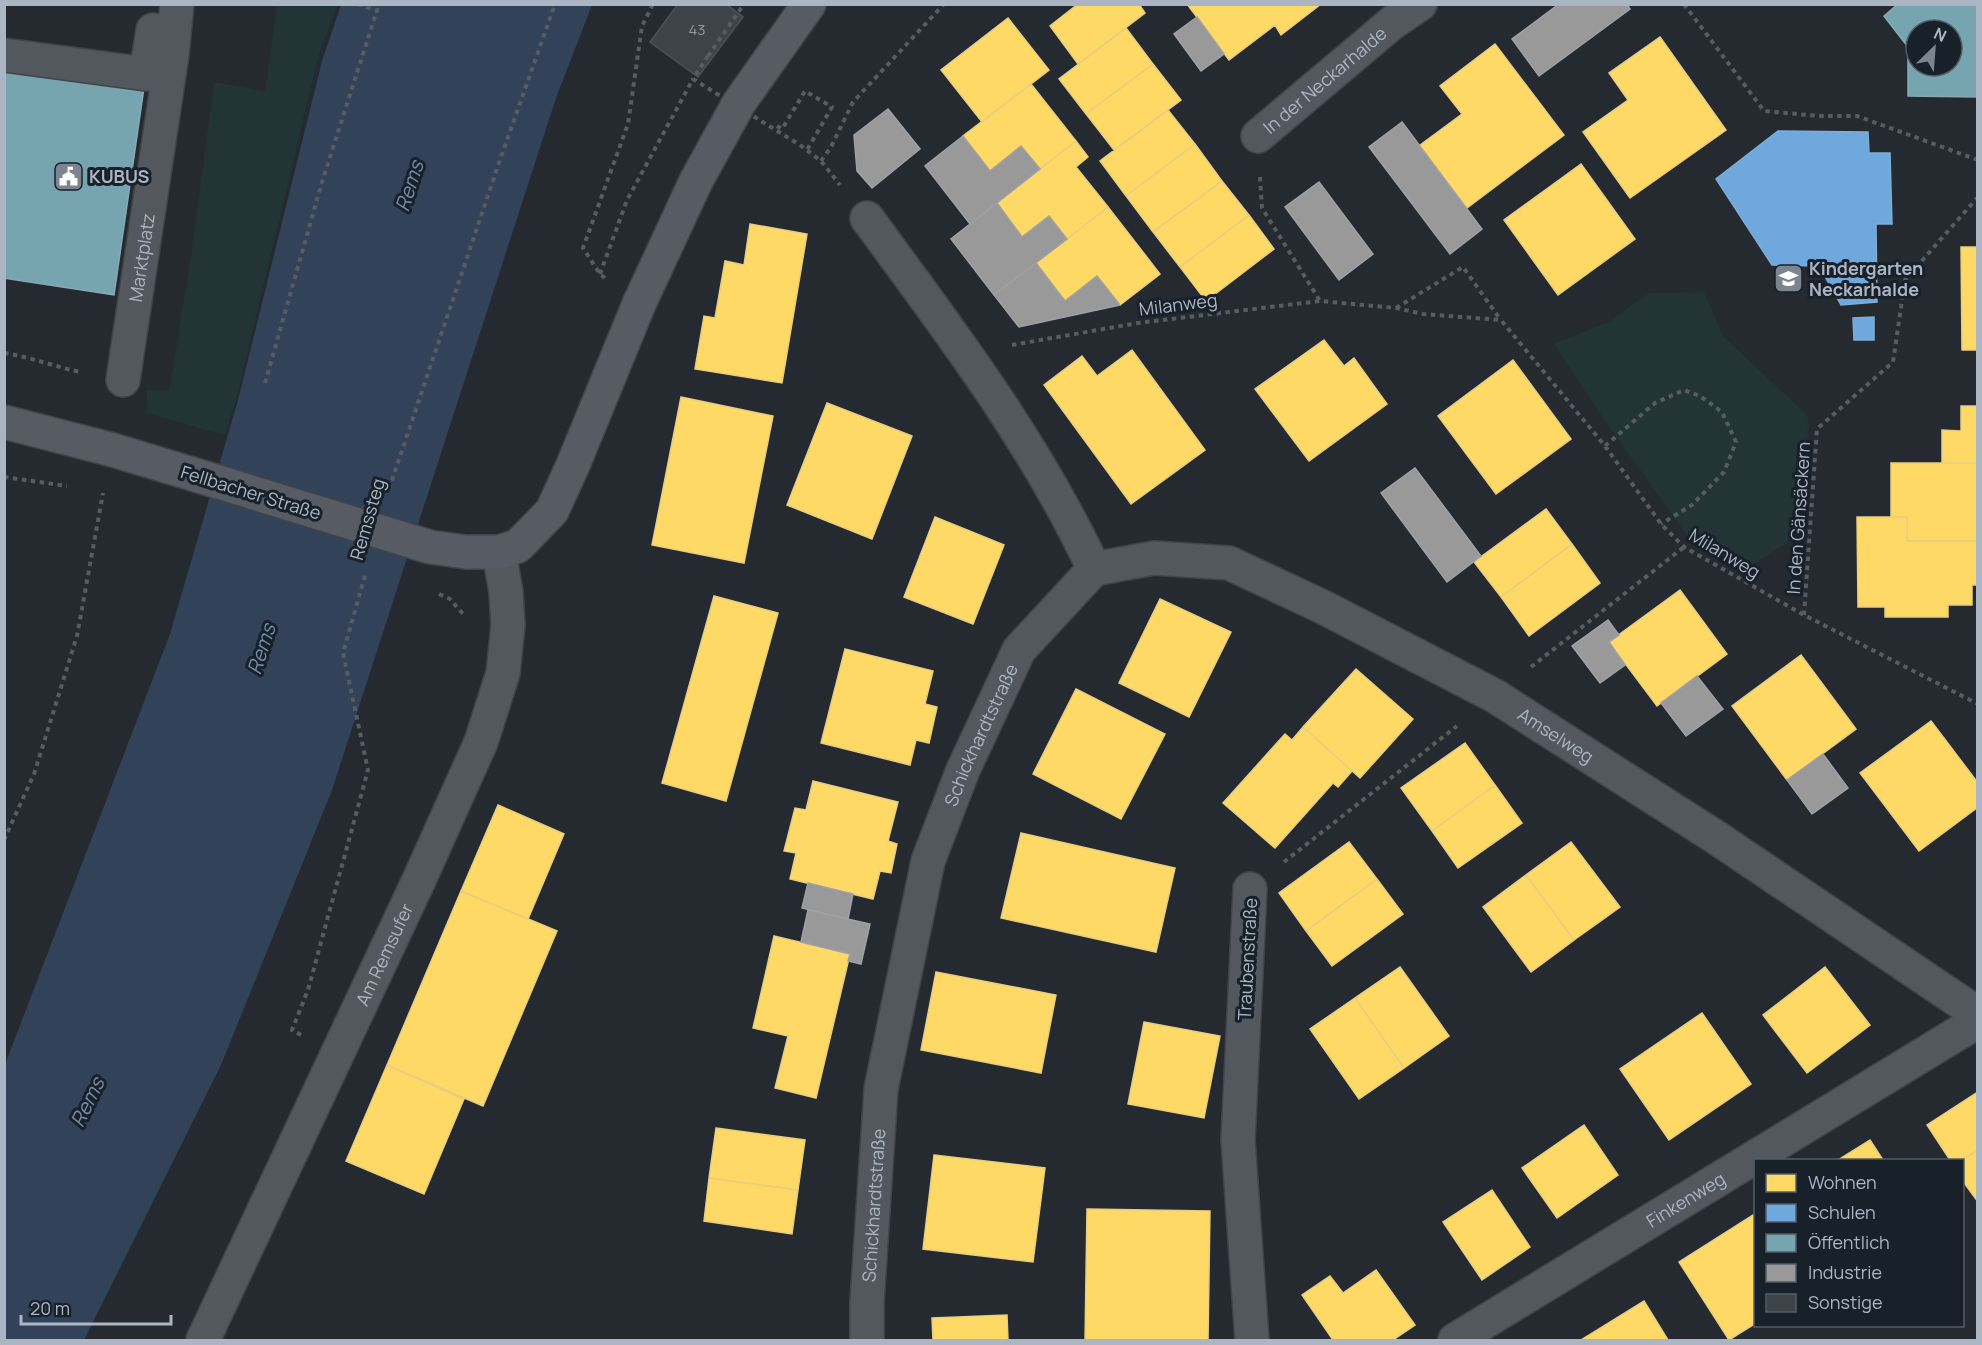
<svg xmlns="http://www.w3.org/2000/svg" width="1982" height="1345" font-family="Manrope,sans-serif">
<rect width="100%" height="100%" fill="#242a30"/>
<path fill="#223436" d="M 277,5 L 337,5 L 318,58 L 236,400 L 225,435 L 146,413 L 147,390 L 169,391 L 192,251 L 214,82 L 265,91 Z
M 1704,292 L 1723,336 L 1808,416 L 1807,497 L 1787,542 L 1754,564 L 1711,551 L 1691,541 L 1605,421 L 1554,344 L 1610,321 L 1649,293 Z"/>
<path fill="#324259" d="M 341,5 L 592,5 L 556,98 L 332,790 L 221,1065 L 84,1340 L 5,1340 L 4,1067 L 170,634 L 238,400 L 322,61 Z"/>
<path fill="#ffd966" stroke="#e6ce82" stroke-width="1.5" d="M 1078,4 L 1139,4 L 1145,13 L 1078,64 L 1050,26 Z
M 1187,4 L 1321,4 L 1281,35 L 1275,25 L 1229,60 Z
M 1008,18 L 1049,70 L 982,122 L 941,70 Z
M 1126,28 L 1153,64 L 1086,114 L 1059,79 Z
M 1660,37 L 1726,130 L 1630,198 L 1583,132 L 1628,100 L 1609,73 Z
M 1495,44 L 1564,135 L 1467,208 L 1419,146 L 1462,114 L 1440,86 Z
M 1153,64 L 1181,100 L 1114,150 L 1086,114 Z
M 1031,84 L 1076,141 L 1040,169 L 1021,146 L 990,171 L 963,136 Z
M 1168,110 L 1195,144 L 1126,196 L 1100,161 Z
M 1076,141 L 1088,157 L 1076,167 L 1108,207 L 1067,239 L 1049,216 L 1022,237 L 997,203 Z
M 1195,144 L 1222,181 L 1153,232 L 1126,196 Z
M 1581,164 L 1635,239 L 1558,295 L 1504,220 Z
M 1222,181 L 1249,215 L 1180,267 L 1153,232 Z
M 1108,207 L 1160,274 L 1120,305 L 1097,276 L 1065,301 L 1036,263 Z
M 1249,215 L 1274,249 L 1206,301 L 1180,267 Z
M 750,224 L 807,234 L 782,383 L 695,369 L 704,316 L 715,318 L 725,261 L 744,265 Z
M 1961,247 L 1978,247 L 1978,350 L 1962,350 Z
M 1324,340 L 1344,366 L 1354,358 L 1387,404 L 1309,461 L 1255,389 Z
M 1132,350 L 1205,450 L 1131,504 L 1044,385 L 1082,356 L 1097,376 Z
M 1513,360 L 1571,439 L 1496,494 L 1438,416 Z
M 681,397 L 773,416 L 744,563 L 652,545 Z
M 827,403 L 912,436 L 872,539 L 787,505 Z
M 1961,406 L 1978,406 L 1978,463 L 1942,463 L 1942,430 L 1961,431 Z
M 1891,463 L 1978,463 L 1978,541 L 1907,541 L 1907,517 L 1891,517 Z
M 1546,509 L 1572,544 L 1501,597 L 1474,562 Z
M 935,517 L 1004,545 L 973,624 L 904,597 Z
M 1857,517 L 1907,517 L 1907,541 L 1978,541 L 1978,585 L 1972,585 L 1972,605 L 1948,605 L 1948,617 L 1885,617 L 1885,607 L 1858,607 Z
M 1572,544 L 1600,583 L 1529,636 L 1501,597 Z
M 1680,590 L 1727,654 L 1657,706 L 1609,642 Z
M 714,596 L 778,613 L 726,801 L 662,783 Z
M 1160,599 L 1231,632 L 1189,717 L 1119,683 Z
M 845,649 L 933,671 L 925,704 L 937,707 L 929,743 L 916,740 L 910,765 L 821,743 Z
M 1801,655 L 1856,729 L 1787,780 L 1732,706 Z
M 1356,669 L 1413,719 L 1360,778 L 1303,727 Z
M 1076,689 L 1165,734 L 1121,819 L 1033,774 Z
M 1931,721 L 1978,783 L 1978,807 L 1919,851 L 1860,773 Z
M 1303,727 L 1352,771 L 1338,787 L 1333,783 L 1275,848 L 1223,803 L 1285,734 L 1292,740 Z
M 1465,743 L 1495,785 L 1432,831 L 1401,788 Z
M 813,781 L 898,802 L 888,841 L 897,844 L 891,873 L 880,871 L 873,899 L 790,879 L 796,853 L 784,851 L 795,808 L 806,810 Z
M 1495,785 L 1522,823 L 1458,868 L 1432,831 Z
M 498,805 L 564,834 L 528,919 L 461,891 Z
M 1021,833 L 1175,868 L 1156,952 L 1001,918 Z
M 1349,842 L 1377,879 L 1306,931 L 1279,893 Z
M 1571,842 L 1620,907 L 1574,940 L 1526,875 Z
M 1526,875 L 1574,940 L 1531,972 L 1483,907 Z
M 1377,879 L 1403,914 L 1332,966 L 1306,931 Z
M 461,891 L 557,931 L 483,1106 L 387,1065 Z
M 774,936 L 850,954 L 816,1098 L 775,1088 L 788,1036 L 753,1028 Z
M 1400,967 L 1449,1036 L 1404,1068 L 1355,998 Z
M 1825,967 L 1870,1025 L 1807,1073 L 1763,1015 Z
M 936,972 L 1056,995 L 1041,1073 L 921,1050 Z
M 1355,998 L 1404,1068 L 1359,1099 L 1310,1029 Z
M 1702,1013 L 1751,1084 L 1669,1140 L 1620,1069 Z
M 1144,1022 L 1220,1036 L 1204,1118 L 1128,1104 Z
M 387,1065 L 464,1099 L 424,1194 L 346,1161 Z
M 1978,1092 L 1978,1150 L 1962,1160 L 1950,1160 L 1927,1125 Z
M 1584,1125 L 1618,1175 L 1557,1218 L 1522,1168 Z
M 716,1128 L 805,1140 L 798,1190 L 709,1178 Z
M 1870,1140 L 1883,1160 L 1838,1160 Z
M 1978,1150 L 1978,1202 L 1962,1180 L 1962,1160 Z
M 934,1155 L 1045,1168 L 1033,1262 L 923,1249 Z
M 709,1178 L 798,1190 L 792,1234 L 704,1221 Z
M 1492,1190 L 1530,1247 L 1482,1280 L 1443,1222 Z
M 1087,1209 L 1210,1211 L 1208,1340 L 1085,1340 Z
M 1756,1213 L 1756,1323 L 1729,1340 L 1679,1262 Z
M 1376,1270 L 1415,1325 L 1393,1340 L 1333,1340 L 1302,1295 L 1330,1276 L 1343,1293 Z
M 1644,1301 L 1668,1340 L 1581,1340 Z
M 1007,1315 L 1008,1340 L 933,1340 L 932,1318 Z"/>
<path fill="#6fa8dc" stroke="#81acd4" stroke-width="1.5" d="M 1778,131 L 1868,132 L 1869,153 L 1890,153 L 1892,224 L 1876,224 L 1877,302 L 1841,305 L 1819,266 L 1772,265 L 1716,179 Z
M 1874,317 L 1874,340 L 1854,340 L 1853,318 Z"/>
<path fill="#76a5af" stroke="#86aab5" stroke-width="1.5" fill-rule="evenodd" d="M 1898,4 L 1978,4 L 1978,97 L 1908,96 L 1908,47 L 1884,16 ZM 1916,30 L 1952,30 L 1952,66 L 1916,66 Z
M 4,55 L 146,74 L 114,295 L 4,278 Z"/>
<path fill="#999" stroke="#9fa1a6" stroke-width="1.5" d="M 1559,4 L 1627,4 L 1630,9 L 1539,76 L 1512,39 Z
M 1197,17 L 1224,54 L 1201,71 L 1174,34 Z
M 888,109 L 920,149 L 872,188 L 857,171 L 854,135 Z
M 1402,122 L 1482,229 L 1450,254 L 1369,147 Z
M 963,136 L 990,171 L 1021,146 L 1040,169 L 970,224 L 925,166 Z
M 1319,182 L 1373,254 L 1339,280 L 1285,207 Z
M 997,203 L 1022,237 L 1049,216 L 1067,239 L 994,295 L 951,239 Z
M 1036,263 L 1065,301 L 1097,276 L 1120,305 L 1019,327 L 994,295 Z
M 1415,468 L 1481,556 L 1447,582 L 1381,493 Z
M 1608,620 L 1619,635 L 1609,642 L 1625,665 L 1600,683 L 1572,646 Z
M 1697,676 L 1723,709 L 1686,736 L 1661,703 Z
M 1823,754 L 1848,788 L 1812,814 L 1787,780 Z
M 808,883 L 853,894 L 848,919 L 802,908 Z
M 808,910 L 870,924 L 861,964 L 848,961 L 850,954 L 801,942 Z"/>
<path fill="#3e4349" stroke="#4b5158" stroke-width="1.5" d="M 678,4 L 726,4 L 743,17 L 698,77 L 650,42 Z"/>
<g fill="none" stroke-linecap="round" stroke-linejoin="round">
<defs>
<g id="street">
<path d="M 4,55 L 146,74 L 153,30"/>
<path id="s1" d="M 1258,136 L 1392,23 L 1420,4"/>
<path d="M 867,218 C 949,330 1035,442 1094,569"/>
<path id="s2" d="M 123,380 L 172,54 L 177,4"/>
<path id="s3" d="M 1094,569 L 1154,558 L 1229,563 L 1323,607 L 1495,696 L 1717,838 L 1978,1014"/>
<path d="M 1250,889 L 1238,1140 L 1252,1340"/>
<path id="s4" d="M 203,1340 L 419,880 L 481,742 L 503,673 L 508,625 L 506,592 L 499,552"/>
<path id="s5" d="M 867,1340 L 867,1302 L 881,1089 L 928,861 L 963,770 L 1019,650 L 1094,569"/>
<path id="s6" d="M 1455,1340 L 1978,1021"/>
</g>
<path id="secondary" d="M 4,422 L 113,450 L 199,476
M 466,552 L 499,552 L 518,546 L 552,511 L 573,465 L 639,304 L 696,181 L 739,103 L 809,4"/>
</defs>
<use href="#street" stroke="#404449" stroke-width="36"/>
<use href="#secondary" stroke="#404449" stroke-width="36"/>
<path stroke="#565c62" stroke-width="4" stroke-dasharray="4.5 4.5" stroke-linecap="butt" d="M 358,4 L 377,11
M 1684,4 L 1764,111 L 1819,116 L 1857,116 L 1978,160
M 708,56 L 744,4
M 777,126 L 782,129 L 805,91 L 832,107 L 807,150
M 800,145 L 821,161 L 840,185
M 821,161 L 831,147 L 853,102 L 944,4
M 1260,177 L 1262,208 L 1320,301
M 600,274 L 627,200 L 693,79
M 605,278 L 600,274 L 583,248 L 628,124 L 642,26 L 653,4
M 1396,308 L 1463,267 L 1500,319
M 1012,345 L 1138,323 L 1320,301 L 1396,308 L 1423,314 L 1501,320 L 1605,446 L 1661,524 L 1684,547 L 1804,615 L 1978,704
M 4,353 C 31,357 55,367 81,372
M 265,383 L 322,182 L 379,4
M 1605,446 L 1655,403 L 1684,390 L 1700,396 L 1722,412 L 1736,442 L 1724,472 L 1692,505 L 1661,524
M 4,477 L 67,486
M 389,489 L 501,157 L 555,4
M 439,594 L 450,599 L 463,614
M 1804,615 L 1817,429 L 1893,362 L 1905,280 L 1978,197
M 1531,667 L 1684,547
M 4,840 L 34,774 L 77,636 L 103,493
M 1284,862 L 1457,726
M 301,1035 L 292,1030 L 308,990 L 368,770 L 343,653 L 366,572"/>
<use href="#street" stroke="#53585f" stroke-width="33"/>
<use href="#secondary" stroke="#575c64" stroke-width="33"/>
<defs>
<path id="secondary-bridge" d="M 199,476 L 430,547 L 466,552"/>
</defs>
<use href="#secondary-bridge" stroke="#404449" stroke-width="36" stroke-linecap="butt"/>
<path stroke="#565c62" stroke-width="4" stroke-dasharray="4.5 4.5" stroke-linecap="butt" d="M 708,56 L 693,79 L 800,145"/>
<use href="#secondary-bridge" stroke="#575c64" stroke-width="33"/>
</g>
<defs>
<symbol id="civic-square" viewBox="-11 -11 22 22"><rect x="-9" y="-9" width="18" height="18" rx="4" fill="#7c8490" stroke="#18202a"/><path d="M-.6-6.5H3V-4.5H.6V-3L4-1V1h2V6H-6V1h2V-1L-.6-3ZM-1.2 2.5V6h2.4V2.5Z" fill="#fff"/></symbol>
<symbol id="school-square" viewBox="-11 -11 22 22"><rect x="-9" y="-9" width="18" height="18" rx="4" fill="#7c8490" stroke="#18202a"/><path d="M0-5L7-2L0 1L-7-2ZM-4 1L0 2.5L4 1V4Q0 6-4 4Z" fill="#fff"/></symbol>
</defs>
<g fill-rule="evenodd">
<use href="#civic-square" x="52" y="160" width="33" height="33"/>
<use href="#school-square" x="1772" y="262" width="33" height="33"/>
</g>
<g text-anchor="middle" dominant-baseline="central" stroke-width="6" stroke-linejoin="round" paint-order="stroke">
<g font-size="15" fill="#9098a4">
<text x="697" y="29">43</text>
</g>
<g font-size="18" fill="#acb5c3" stroke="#18202a">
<text stroke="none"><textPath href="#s1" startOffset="87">In der Neckarhalde</textPath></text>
<text stroke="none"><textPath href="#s2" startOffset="124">Marktplatz</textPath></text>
<text transform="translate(1178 304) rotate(-7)">Milanweg</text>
<text transform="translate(251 492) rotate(17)">Fellbacher Straße</text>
<text transform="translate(1798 518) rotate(-86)">In den Gänsäckern</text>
<text transform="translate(367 519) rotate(-74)">Remssteg</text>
<text transform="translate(1725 553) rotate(31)">Milanweg</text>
<text stroke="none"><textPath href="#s5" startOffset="621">Schickhardtstraße</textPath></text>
<text stroke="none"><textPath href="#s3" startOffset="506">Amselweg</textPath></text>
<text stroke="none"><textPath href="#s4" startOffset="426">Am Remsufer</textPath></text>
<text transform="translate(1247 959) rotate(-87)">Traubenstraße</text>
<text stroke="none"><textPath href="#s6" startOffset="270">Finkenweg</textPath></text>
<text stroke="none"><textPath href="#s5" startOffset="135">Schickhardtstraße</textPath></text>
</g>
<g font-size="18" font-weight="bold" fill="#acb5c3" stroke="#18202a" text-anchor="start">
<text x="89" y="176">KUBUS</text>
<text x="1809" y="268">Kindergarten<tspan x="1809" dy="21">Neckarhalde</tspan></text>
</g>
<g font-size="20" font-style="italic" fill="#748dab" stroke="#18202a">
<text transform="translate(409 186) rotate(-72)">Rems</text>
<text transform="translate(261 649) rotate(-72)">Rems</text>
<text transform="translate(87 1102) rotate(-64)">Rems</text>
</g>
</g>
<rect width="1982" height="1345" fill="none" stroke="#acb5c3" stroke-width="12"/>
<rect x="1754" y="1159" width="210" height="168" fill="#18202a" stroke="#535c67" stroke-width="1.5"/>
<rect x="1766" y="1174" width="30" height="18" fill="#ffd966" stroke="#535c67" stroke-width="1.5"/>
<text x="1808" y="1189" font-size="18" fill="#acb5c3">Wohnen</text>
<rect x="1766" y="1204" width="30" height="18" fill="#6fa8dc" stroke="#535c67" stroke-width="1.5"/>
<text x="1808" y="1219" font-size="18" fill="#acb5c3">Schulen</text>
<rect x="1766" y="1234" width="30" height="18" fill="#76a5af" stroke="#535c67" stroke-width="1.5"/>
<text x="1808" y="1249" font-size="18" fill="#acb5c3">Öffentlich</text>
<rect x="1766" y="1264" width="30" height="18" fill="#999999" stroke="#535c67" stroke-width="1.5"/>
<text x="1808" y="1279" font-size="18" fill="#acb5c3">Industrie</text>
<rect x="1766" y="1294" width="30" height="18" fill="#3e4349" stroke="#535c67" stroke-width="1.5"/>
<text x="1808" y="1309" font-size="18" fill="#acb5c3">Sonstige</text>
<g transform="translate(1934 48) rotate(25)"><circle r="28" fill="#18202a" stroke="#535c67" stroke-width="1.5"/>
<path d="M0-4.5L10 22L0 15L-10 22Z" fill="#7c8490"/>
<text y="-9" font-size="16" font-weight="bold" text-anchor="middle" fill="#acb5c3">N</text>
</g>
<path d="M21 1315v9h150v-9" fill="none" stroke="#acb5c3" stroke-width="3"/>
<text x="30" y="1315" font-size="18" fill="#acb5c3" stroke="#18202a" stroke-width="4.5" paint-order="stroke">20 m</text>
</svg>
